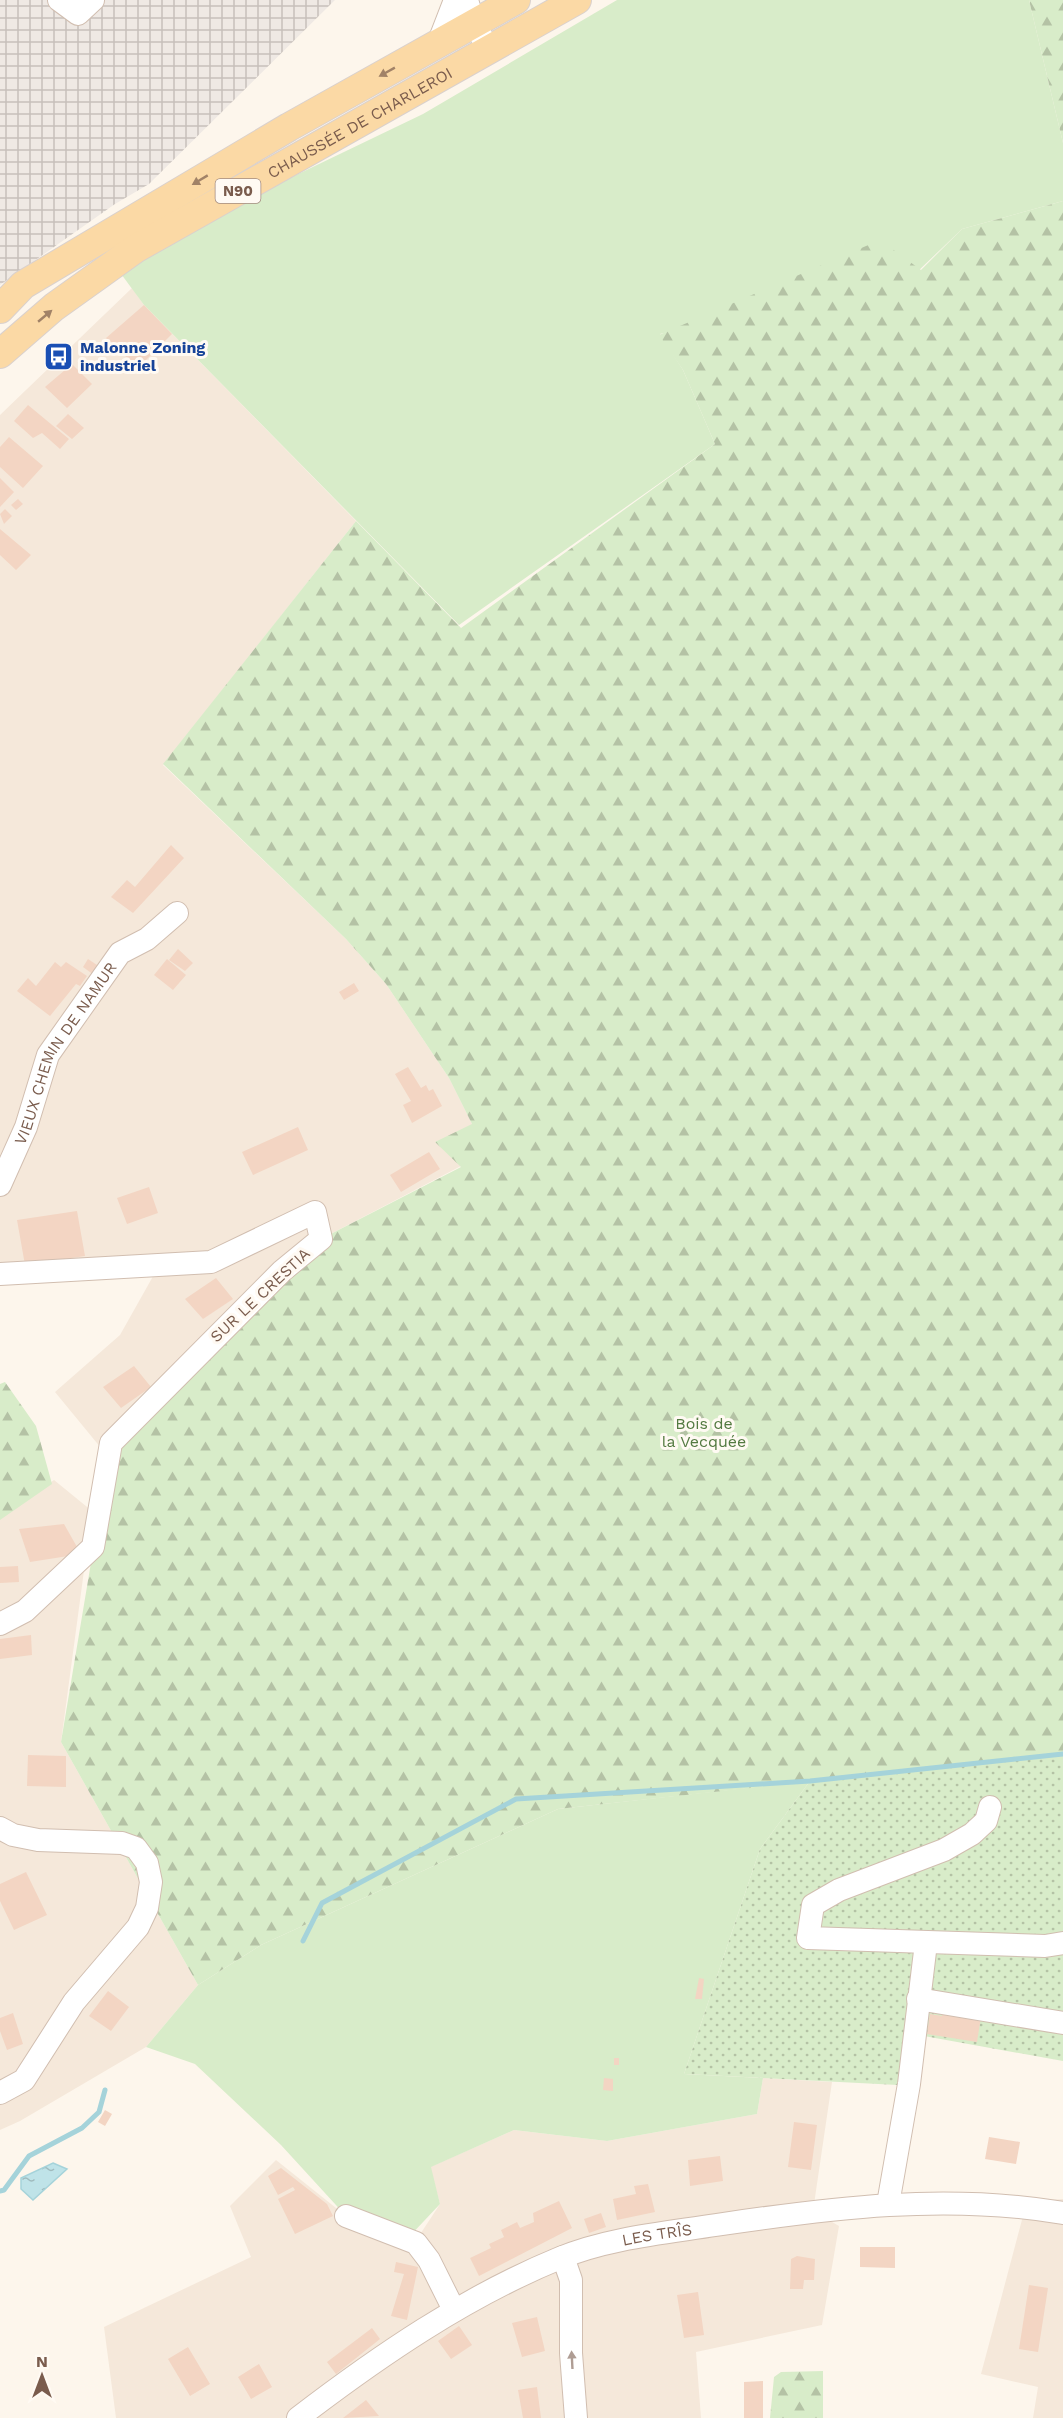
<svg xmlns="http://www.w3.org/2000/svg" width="1063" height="2418" font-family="'Work Sans',sans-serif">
<defs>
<pattern id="industrial-grid" width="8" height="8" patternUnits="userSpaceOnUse" patternTransform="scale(1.5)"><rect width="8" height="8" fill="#efe9e4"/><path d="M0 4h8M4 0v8" fill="none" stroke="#c7c0bb"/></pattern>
<pattern id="forest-firs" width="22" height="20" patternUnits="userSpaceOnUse" patternTransform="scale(1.5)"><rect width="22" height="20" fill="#d8ecc9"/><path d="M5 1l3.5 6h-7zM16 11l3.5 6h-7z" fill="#b4c2a5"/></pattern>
<pattern id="park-dots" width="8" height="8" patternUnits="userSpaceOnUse" patternTransform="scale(1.5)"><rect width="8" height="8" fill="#d8ecc9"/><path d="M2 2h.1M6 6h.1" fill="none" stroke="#b4c2a5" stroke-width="1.8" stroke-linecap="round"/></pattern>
<pattern id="water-ripples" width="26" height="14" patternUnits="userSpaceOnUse" patternTransform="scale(1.5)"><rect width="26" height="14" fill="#bfe3e8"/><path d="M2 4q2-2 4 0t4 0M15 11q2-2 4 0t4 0" fill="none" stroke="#a0bbbe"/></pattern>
</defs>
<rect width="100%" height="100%" fill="#fdf6ec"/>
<path fill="#f5e8da" d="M 132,288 L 144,305 L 356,521 L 163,765 L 346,939 L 386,984 L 449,1078 L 473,1126 L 461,1166 L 321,1239 L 101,1448 L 55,1392 L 120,1335 L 156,1271 L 0,1283 L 0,415 Z
M 54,1480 L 92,1511 L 61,1742 L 198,1985 L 146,2047 L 20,2121 L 0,2130 L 0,1518 Z
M 763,2078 L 832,2082 L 813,2211 L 839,2226 L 822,2325 L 696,2352 L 701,2418 L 116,2418 L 104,2327 L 251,2257 L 230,2206 L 276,2160 L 346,2216 L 415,2242 L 440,2204 L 430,2167 L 514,2130 L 607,2141 L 757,2114 Z
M 1063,2199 L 1063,2418 L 1033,2418 L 1038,2387 L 981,2374 L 1027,2201 Z"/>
<path fill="url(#industrial-grid)" d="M 0,0 L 335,0 L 149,184 L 115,204 L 0,285 Z"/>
<path fill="#d8ecc9" d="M 617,0 L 1029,0 L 1063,143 L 1063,201 L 962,229 L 916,273 L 660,334 L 683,370 L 715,444 L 459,625 L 144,305 L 113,263 L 423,114 Z
M 810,1781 L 760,1849 L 684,2074 L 763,2078 L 757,2114 L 607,2141 L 514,2130 L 431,2167 L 440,2204 L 408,2238 L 346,2216 L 281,2145 L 195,2064 L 146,2047 L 198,1985 L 261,1945 L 558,1809 Z"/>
<path fill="url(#forest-firs)" d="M 1029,0 L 1063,0 L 1063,143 Z
M 1063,201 L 1063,1754 L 558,1809 L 261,1945 L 198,1985 L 61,1742 L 111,1443 L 321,1239 L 461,1167 L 435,1142 L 472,1124 L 449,1078 L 386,984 L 346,939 L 163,764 L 356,521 L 461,628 L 715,444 L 683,370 L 659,335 L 880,240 L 921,270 L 962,229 Z
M 5,1382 L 36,1426 L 52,1484 L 0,1520 L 0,1384 Z
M 823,2371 L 823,2418 L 770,2418 L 774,2377 L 781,2372 Z"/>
<path fill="url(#park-dots)" d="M 1063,1754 L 1063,2061 L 924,2036 L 917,2086 L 684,2074 L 760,1849 L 810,1781 Z"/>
<path fill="url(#water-ripples)" stroke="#a5d3da" stroke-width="1.5" d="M 53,2163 L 67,2169 L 33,2200 L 21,2189 L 21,2178 Z"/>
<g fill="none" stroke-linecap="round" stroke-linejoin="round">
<path stroke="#a5d3da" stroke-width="5" d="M 303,1941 L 322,1903 L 516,1799 L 810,1781 L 1063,1754
M 0,2191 L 4,2190 L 29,2156 L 82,2128 L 99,2112 L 105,2090"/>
</g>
<path fill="#f3d5c3" d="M 144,305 L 172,334 L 138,368 L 106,338 Z
M 72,364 L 92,384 L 67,408 L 45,387 Z
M 28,405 L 69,439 L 60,449 L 42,433 L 33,438 L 14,421 Z
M 68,414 L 84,428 L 72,439 L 56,426 Z
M 9,437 L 43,466 L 23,488 L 0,467 L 0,447 Z
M 0,478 L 14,492 L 0,507 Z
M 18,499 L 23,504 L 16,510 L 11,505 Z
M 5,509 L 12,516 L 4,524 L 0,514 Z
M 0,529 L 31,555 L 16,570 L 0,555 Z
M 171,845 L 184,858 L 133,913 L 111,897 L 127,880 L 135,887 Z
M 178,949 L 193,963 L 185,971 L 169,960 Z
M 88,959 L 100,967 L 94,975 L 83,967 Z
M 167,959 L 186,975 L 173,990 L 154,975 Z
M 55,962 L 61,967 L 66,962 L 87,976 L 80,986 L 76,984 L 50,1016 L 17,991 L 28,978 L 36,986 Z
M 354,983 L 359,991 L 344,1000 L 339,992 Z
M 408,1067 L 421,1088 L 426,1085 L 429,1091 L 433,1089 L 442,1106 L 412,1123 L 403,1105 L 411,1101 L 395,1074 Z
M 298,1127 L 308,1150 L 253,1175 L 242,1152 Z
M 429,1152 L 440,1169 L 401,1192 L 390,1175 Z
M 149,1187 L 158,1213 L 127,1224 L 117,1198 Z
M 77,1211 L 85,1256 L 25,1265 L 17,1220 Z
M 216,1278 L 233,1299 L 203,1319 L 185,1299 Z
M 134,1366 L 151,1387 L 121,1408 L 103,1387 Z
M 64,1524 L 81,1554 L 30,1562 L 19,1529 Z
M 18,1566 L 19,1582 L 0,1583 L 0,1567 Z
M 31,1635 L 32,1655 L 0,1659 L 0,1639 Z
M 28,1755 L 66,1756 L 66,1787 L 27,1786 Z
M 26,1872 L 47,1915 L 14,1930 L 0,1901 L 0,1884 Z
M 699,1978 L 704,1979 L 702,1999 L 695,1999 Z
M 108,1991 L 129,2007 L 111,2031 L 89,2016 Z
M 943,2011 L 981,2017 L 977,2042 L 927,2034 L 930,2014 L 942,2016 Z
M 13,2013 L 23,2044 L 7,2050 L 0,2031 L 0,2018 Z
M 614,2058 L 619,2058 L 619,2065 L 614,2065 Z
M 604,2078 L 613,2079 L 613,2091 L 603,2090 Z
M 105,2110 L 112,2114 L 105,2126 L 98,2122 Z
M 794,2122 L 817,2125 L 811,2170 L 788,2167 Z
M 989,2137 L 1020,2142 L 1016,2164 L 985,2159 Z
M 720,2156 L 723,2181 L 690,2186 L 688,2160 Z
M 281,2168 L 327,2204 L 333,2216 L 295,2234 L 278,2199 L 295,2190 L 293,2187 L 278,2195 L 268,2176 Z
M 648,2184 L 655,2212 L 617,2220 L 613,2199 L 636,2194 L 634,2186 Z
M 559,2201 L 572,2228 L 479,2276 L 470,2258 L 491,2248 L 489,2244 L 504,2237 L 501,2230 L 517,2222 L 520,2228 L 534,2222 L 533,2213 Z
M 601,2213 L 606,2227 L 589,2233 L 584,2219 Z
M 860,2247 L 895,2247 L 895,2268 L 860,2267 Z
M 797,2256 L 815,2259 L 814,2280 L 804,2280 L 803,2289 L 790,2289 L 791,2259 Z
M 396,2262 L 418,2267 L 407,2320 L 391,2316 L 404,2274 L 394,2272 Z
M 1029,2285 L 1048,2288 L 1038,2352 L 1019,2349 Z
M 698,2292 L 704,2335 L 684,2338 L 677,2295 Z
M 537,2317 L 545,2351 L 522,2357 L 512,2323 Z
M 459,2326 L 472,2345 L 451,2359 L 438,2341 Z
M 372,2328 L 380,2339 L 336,2374 L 327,2362 Z
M 188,2347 L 210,2384 L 190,2396 L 168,2359 Z
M 259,2364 L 272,2387 L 251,2399 L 238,2377 Z
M 763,2381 L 763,2418 L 744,2418 L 744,2382 Z
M 537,2387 L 541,2418 L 523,2418 L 518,2390 Z
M 366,2400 L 379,2416 L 343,2418 Z"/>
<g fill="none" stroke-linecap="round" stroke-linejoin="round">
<defs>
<g id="minor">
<path d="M 59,0 L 78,14 L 93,0"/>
<path d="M 467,0 L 474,24 L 489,49"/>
<path d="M 438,44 L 455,0"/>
<path id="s1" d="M 0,1185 L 26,1127 L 48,1055 L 120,953 L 147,939 L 177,913"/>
<path d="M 0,1274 L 211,1262 L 315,1212 L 321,1239 L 282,1271 L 111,1443 L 93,1547 L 25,1611 L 0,1624"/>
<path d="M 990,1807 L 986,1821 L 972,1834 L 944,1850 L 839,1890 L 813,1905 L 808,1938 L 1045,1946 L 1063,1943"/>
<path d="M 0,1828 L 13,1835 L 38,1840 L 122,1843 L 136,1848 L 147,1863 L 151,1882 L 147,1908 L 138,1927 L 74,2002 L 24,2080 L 0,2093"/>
<path d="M 918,1999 L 1063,2023"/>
<path d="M 888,2204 L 909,2084 L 926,1943"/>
<path d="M 346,2216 L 416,2243 L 429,2260 L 454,2310"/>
<path d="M 563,2257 L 571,2280 L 571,2353 L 576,2418"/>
<path id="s2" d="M 298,2418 C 379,2356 465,2297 560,2258 C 608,2238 665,2233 716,2225 C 831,2208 946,2193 1063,2213"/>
</g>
<g id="major">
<path d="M 0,309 L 23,285 L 289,127 L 516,0"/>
<path id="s3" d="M 0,354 L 54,307 L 135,249 L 577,0"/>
</g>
</defs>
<use href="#minor" stroke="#d1beb0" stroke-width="24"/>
<use href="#major" stroke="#dad1cd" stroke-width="30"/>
<use href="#minor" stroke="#fff" stroke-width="22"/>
<use href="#major" stroke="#fbd9a5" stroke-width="28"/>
</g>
<defs><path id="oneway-solid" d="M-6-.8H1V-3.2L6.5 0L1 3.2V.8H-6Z" transform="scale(1.5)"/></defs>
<g fill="#a18267">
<use href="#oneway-solid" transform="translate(387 72) rotate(151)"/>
<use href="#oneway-solid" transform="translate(200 180) rotate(149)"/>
<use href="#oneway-solid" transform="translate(45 316) rotate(-40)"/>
</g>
<use fill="#af9d94" href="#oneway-solid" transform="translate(572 2360) rotate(-93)"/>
<defs>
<symbol id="bus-square" viewBox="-11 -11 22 22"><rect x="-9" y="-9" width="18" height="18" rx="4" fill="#1a4fb4" stroke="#fffaf3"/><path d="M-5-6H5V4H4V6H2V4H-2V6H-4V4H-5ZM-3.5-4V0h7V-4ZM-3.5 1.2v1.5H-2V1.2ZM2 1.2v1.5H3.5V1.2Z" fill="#fff"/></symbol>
</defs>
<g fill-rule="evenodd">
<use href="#bus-square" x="42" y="340" width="33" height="33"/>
</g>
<g text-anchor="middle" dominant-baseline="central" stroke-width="6" stroke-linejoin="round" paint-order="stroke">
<rect fill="#fffaf3" stroke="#a28b7f" stroke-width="1.5" x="215.5" y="179" width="45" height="24" rx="4.5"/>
<g font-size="15" font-weight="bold" fill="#7a5c4d">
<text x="238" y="191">N90</text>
</g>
<g font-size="16" fill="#7a5c4d" stroke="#fffaf3">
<text stroke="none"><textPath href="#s3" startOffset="429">CHAUSSÉE DE CHARLEROI</textPath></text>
<text stroke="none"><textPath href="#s1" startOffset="148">VIEUX CHEMIN DE NAMUR</textPath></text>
<text transform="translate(260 1295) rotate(-43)">SUR LE CRESTIA</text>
<text stroke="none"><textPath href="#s2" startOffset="408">LES TRÎS</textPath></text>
</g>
<g font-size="16" font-weight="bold" fill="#164399" stroke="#fffaf3" text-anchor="start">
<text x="80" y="347">Malonne Zoning<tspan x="80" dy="18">industriel</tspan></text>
</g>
<g font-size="16" fill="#537a41" stroke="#fffaf3">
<text x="704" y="1423">Bois de<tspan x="704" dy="18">la Vecquée</tspan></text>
</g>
</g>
<g transform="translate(42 2376)" stroke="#fffaf3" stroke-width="4.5" paint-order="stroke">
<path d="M0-4.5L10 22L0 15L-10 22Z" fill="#7a5c4d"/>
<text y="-9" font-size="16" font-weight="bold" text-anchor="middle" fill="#7a5c4d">N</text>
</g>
</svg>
